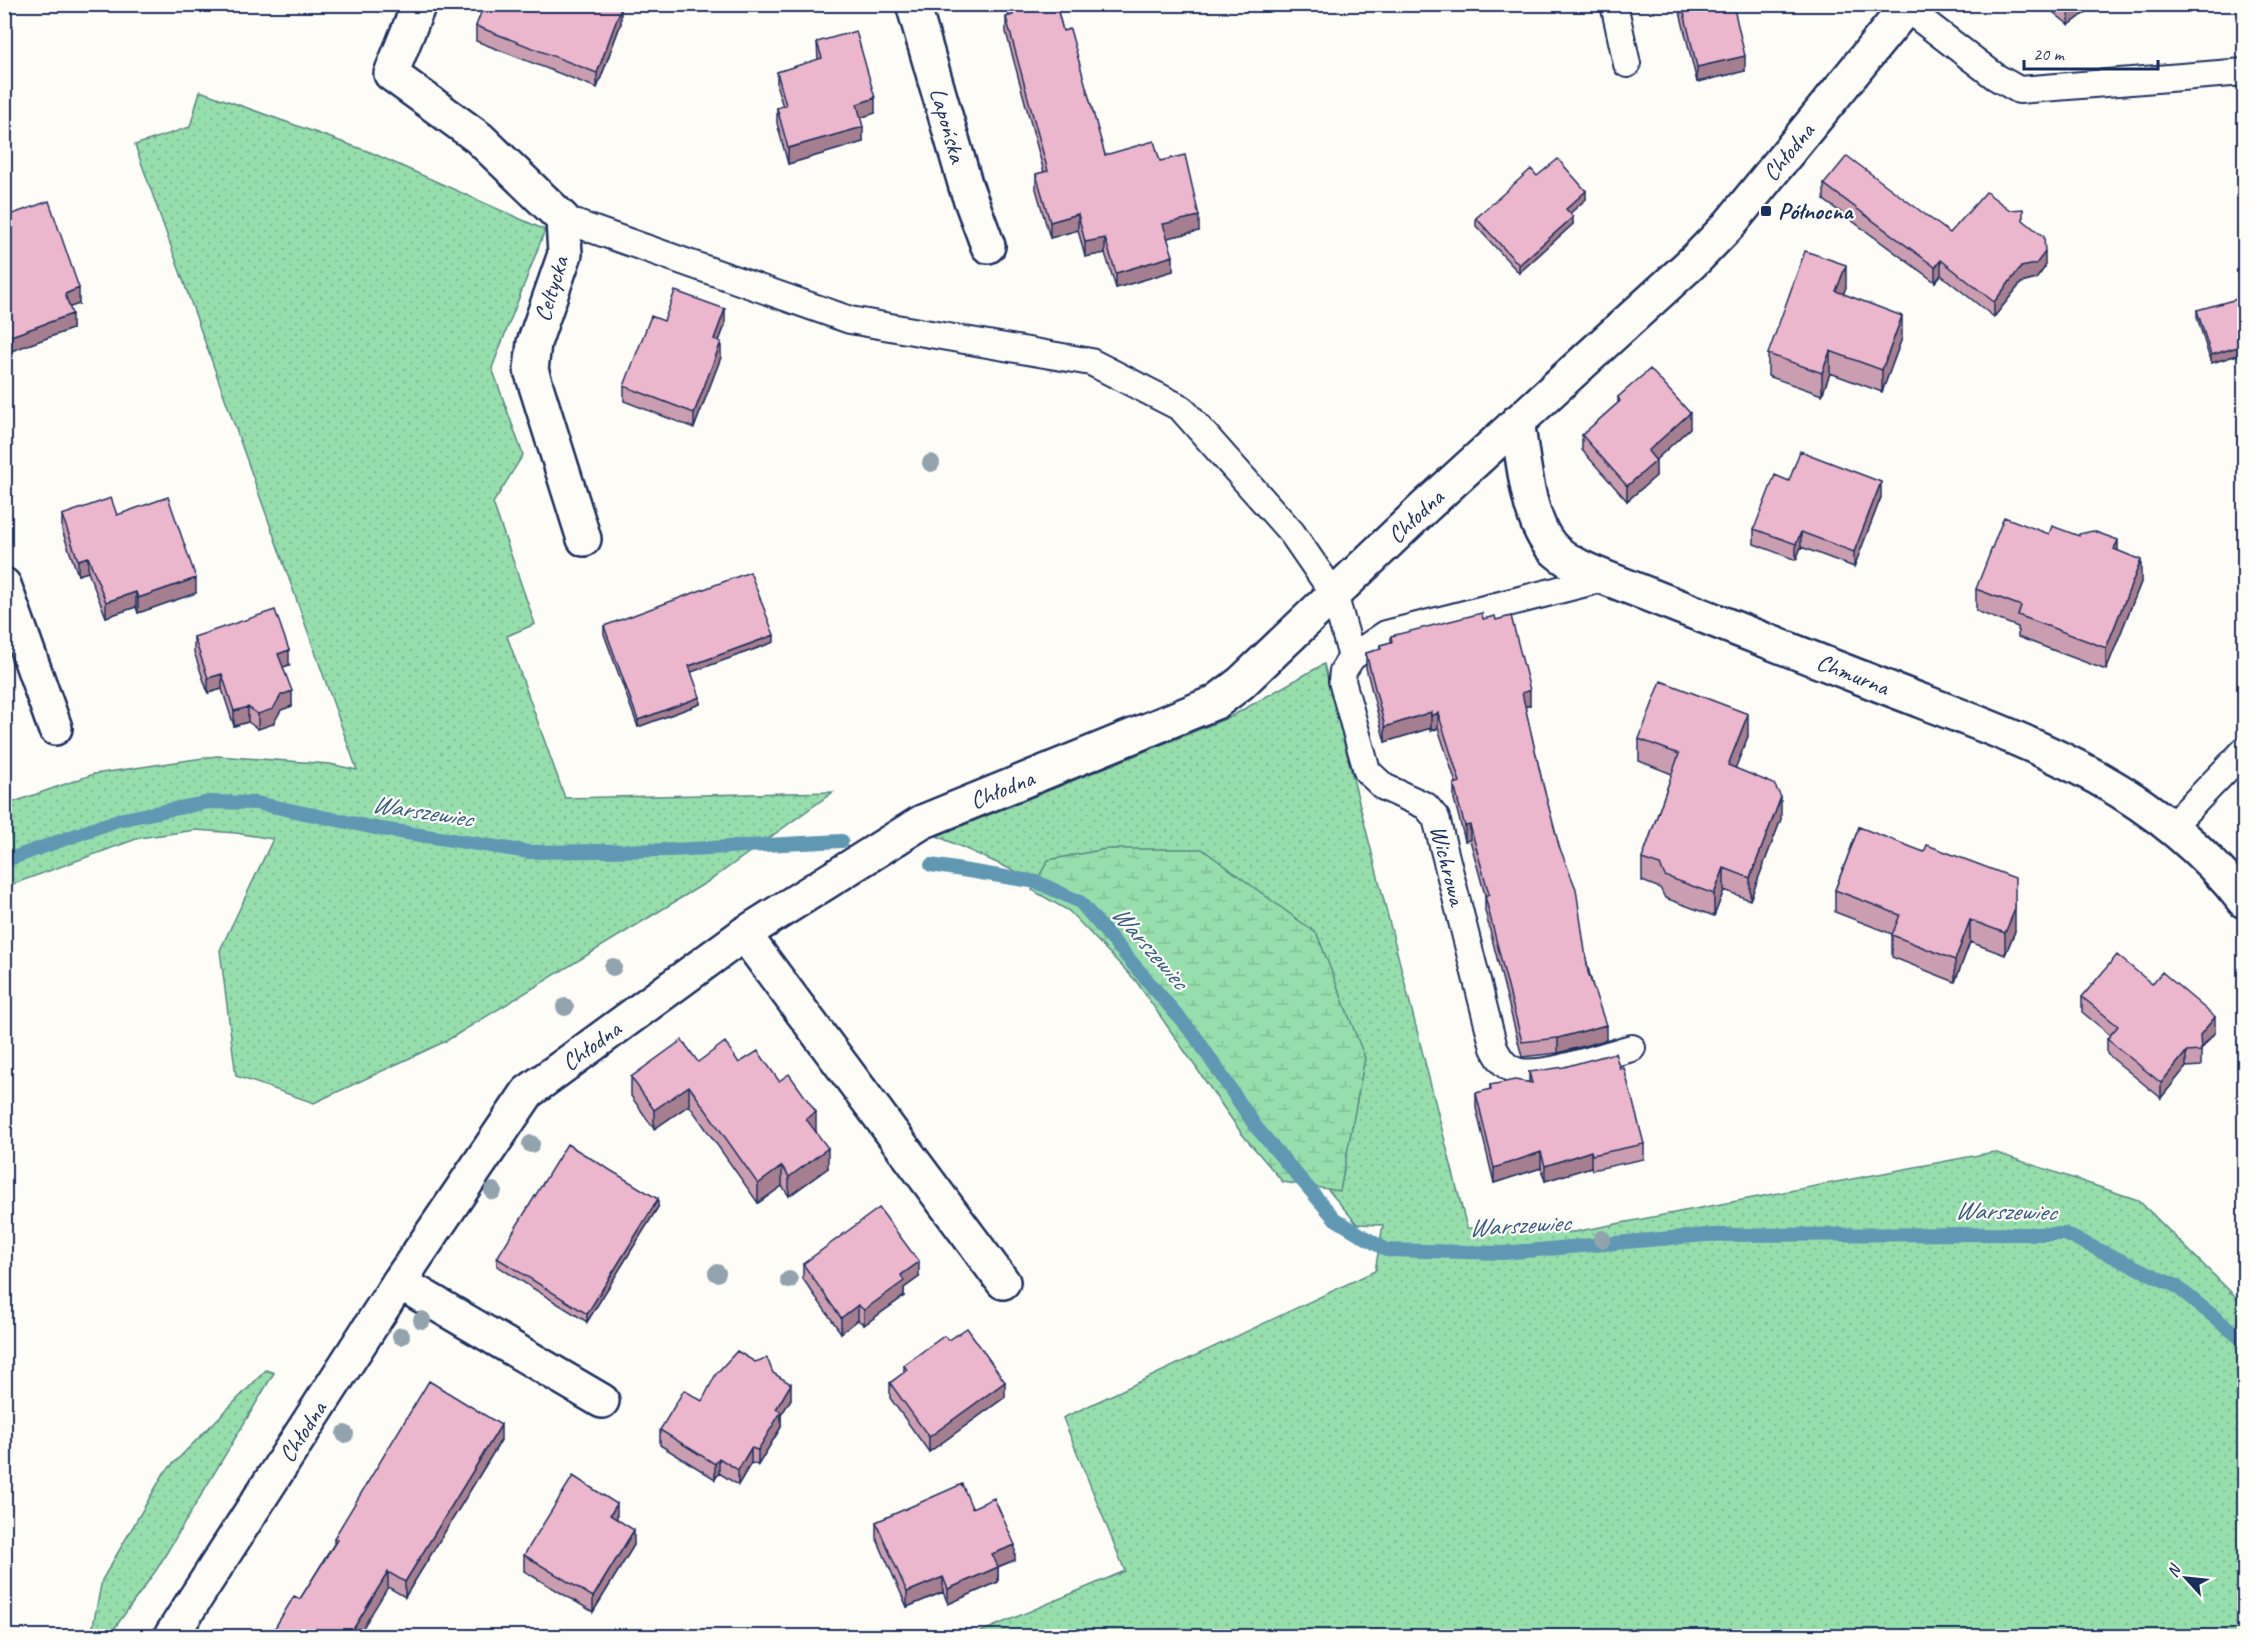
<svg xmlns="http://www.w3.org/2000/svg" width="2249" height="1641" font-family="Caveat,sans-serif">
<defs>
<pattern id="grass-dots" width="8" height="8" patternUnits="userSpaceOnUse" patternTransform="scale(1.5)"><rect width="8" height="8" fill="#96deac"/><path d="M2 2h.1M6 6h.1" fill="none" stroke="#81bf96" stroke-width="1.8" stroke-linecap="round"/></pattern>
<pattern id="wetland-marsh" width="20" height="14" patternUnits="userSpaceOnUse" patternTransform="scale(1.5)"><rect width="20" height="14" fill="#96deac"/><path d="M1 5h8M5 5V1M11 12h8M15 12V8" fill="none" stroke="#81bf96"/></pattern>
</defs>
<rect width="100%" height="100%" fill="#fdfcf7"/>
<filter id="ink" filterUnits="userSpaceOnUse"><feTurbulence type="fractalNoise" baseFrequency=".0167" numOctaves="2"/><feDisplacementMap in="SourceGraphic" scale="12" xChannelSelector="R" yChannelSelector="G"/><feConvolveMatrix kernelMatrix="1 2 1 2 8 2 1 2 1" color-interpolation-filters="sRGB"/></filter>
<g filter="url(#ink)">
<path fill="url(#grass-dots)" stroke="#588685" stroke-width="1.5" d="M 200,91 L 370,152 L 545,230 L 492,368 L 523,455 L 493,503 L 535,624 L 507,636 L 565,798 L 833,792 L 712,879 L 446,1041 L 314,1103 L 236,1076 L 220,950 L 273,839 L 236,833 L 196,830 L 139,838 L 5,887 L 5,805 L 94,774 L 217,756 L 330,764 L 357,770 L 135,145 L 190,127 Z
M 1324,664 L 1467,1228 L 1574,1232 L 1994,1152 L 2138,1200 L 2244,1305 L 2244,1636 L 971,1636 L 1125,1571 L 1063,1418 L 1375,1271 L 1383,1225 L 1357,1224 L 1086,903 L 937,836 L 1230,717 Z
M 266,1370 L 274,1373 L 157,1569 L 109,1636 L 91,1636 L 102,1580 L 164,1473 Z"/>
<path fill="url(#wetland-marsh)" stroke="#588685" stroke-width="1.5" d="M 1106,849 L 1202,849 L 1317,934 L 1365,1058 L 1340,1191 L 1283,1182 L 1242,1134 L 1136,981 L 1069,911 L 1032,890 L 1048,860 Z"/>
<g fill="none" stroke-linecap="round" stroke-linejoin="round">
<path stroke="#6198b4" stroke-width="14" d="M 4,861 L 118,820 L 209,802 L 257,803 L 375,828 L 529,852 L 671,850 L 842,841
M 931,865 L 1037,882 L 1080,902 L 1195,1036 L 1256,1127 L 1335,1219 L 1386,1250 L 1503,1253 L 1705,1235 L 2065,1234 L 2176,1286 L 2244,1341"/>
<defs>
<g id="lane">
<path d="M 1614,4 L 1627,64"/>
<path d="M 1906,8 L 1996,77 L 2019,90 L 2244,72"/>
<path d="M 563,219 L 850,320 L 1091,362 L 1181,408 L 1292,533 L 1334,594 L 1352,657"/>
<path id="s1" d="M 1606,578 L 1386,634 L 1352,657 L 1343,671 L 1342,681 L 1367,771 L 1384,787 L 1426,806 L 1436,818 L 1494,1048 C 1500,1060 1507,1070 1521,1072 C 1548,1076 1605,1055 1632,1048"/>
<path d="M 2172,826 L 2244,751"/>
</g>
<g id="street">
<path d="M 419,4 L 391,74 L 479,138 L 563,219 L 565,254 L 534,343 L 531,370 L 584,539"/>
<path id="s2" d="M 913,4 L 966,187 L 988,246"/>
<path id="s3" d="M 1517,422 C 1524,459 1527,527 1557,552 C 1571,564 1589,571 1606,578 C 1697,614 1789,649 1880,685 C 2018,739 2149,779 2244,901"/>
<path d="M 4,585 L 55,728"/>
<path d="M 744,934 L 1003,1282"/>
<path d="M 399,1282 L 602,1401"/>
<path id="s4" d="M 171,1636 L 399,1282 L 528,1092 L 744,934 L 922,822 L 1216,702 L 1241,683 L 1425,507 L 1697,258 L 1728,226 L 1909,4"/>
</g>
</defs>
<use href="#lane" stroke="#1b2f5e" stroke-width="30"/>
<use href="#street" stroke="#1b2f5e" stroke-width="38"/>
<use href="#lane" stroke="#fdfcf7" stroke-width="26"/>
<use href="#street" stroke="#fdfcf7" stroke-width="33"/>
</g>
<g fill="#92a3ae">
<circle cx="931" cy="463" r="9"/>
<circle cx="613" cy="967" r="9"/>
<circle cx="565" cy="1007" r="9"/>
<circle cx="531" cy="1144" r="9"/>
<circle cx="493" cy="1191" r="9"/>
<circle cx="1602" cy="1239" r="9"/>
<circle cx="717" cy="1273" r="9"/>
<circle cx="789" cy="1280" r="9"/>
<circle cx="422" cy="1320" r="9"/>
<circle cx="401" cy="1336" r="9"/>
<circle cx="345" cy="1434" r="9"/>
</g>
<path fill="#cb9db0" stroke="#1b2f5e" stroke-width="1.5" d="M 1006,4 L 1056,4 L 1063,31 L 1105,155 L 1160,161 L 1199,231 L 1167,238 L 1173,271 L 1116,288 L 1105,253 L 1085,257 L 1078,230 L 1050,238 L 1036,189 L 1036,174 L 1044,172 L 1006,32 L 1006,17 L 1009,16 Z
M 1678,4 L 1733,4 L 1745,71 L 1697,82 Z
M 2043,4 L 2094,4 L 2089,10 L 2069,25 Z
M 621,23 L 597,88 L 476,41 L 476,26 Z
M 817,42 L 875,113 L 861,118 L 863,142 L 788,164 L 777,123 L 777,108 L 783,107 L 777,87 L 777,72 L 818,60 Z
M 1537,176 L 1586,199 L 1570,213 L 1573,224 L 1519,273 L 1476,226 L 1476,218 Z
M 1824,184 L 1950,233 L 2023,220 L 2045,267 L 2036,279 L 2021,283 L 1994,317 L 1941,275 L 1935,282 L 1824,200 Z
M 4,217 L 79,304 L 69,307 L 72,329 L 11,351 L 4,333 Z
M 1846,287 L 1843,294 L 1902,338 L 1882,392 L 1830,373 L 1822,395 L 1768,376 L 1768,354 Z
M 2197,310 L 2244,327 L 2244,353 L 2211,363 L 2197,317 Z
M 664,321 L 725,325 L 719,341 L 721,357 L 694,428 L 624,401 L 624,386 Z
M 1618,397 L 1690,428 L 1655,460 L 1656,476 L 1627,501 L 1582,450 L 1582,435 L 1618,403 Z
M 1789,481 L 1881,497 L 1854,567 L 1801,547 L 1796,560 L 1754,544 L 1754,529 Z
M 62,515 L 117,515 L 196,593 L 138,613 L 136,607 L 106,617 L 88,572 L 78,575 L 62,530 Z
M 2049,534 L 2118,551 L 2141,582 L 2106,670 L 2018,637 L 2018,627 L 1976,611 L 1976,589 Z
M 1483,619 L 1496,620 L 1530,705 L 1525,707 L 1542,781 L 1606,1040 L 1558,1053 L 1522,1057 L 1485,911 L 1485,895 L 1470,840 L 1465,841 L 1454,799 L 1454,784 L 1456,783 L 1438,728 L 1431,731 L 1431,728 L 1385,742 L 1366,668 L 1366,653 L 1380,649 L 1380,645 L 1391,642 L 1391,636 Z
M 604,626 L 774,642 L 691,672 L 700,704 L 638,727 L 604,634 Z
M 194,637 L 289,665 L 283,667 L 292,706 L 281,710 L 273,724 L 258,729 L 248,722 L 234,726 L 222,689 L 208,693 L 194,652 Z
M 1748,736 L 1735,768 L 1781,819 L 1750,900 L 1724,890 L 1714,916 L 1665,898 L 1660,888 L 1642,881 L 1642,859 L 1672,774 L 1639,761 L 1639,739 Z
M 1859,827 L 2015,931 L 2005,955 L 1970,942 L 1955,982 L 1892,957 L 1892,934 L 1835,912 L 1835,890 Z
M 2152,984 L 2215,1032 L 2201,1050 L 2201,1066 L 2186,1067 L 2161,1098 L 2107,1054 L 2107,1039 L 2110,1035 L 2082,1012 L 2082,997 Z
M 698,1062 L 739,1063 L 779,1081 L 816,1131 L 828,1168 L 789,1196 L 782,1186 L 758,1203 L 689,1105 L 654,1129 L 631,1096 L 631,1077 Z
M 1529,1072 L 1644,1144 L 1644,1159 L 1592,1170 L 1591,1167 L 1545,1181 L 1541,1168 L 1494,1183 L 1476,1108 L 1476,1093 L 1490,1090 L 1490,1085 L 1529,1082 Z
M 658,1207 L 587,1322 L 497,1266 L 497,1258 Z
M 803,1264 L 919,1277 L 904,1288 L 904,1296 L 864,1325 L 858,1320 L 841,1333 L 803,1279 Z
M 904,1365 L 1005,1397 L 929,1452 L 890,1398 L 890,1383 L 904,1373 Z
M 773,1373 L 791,1399 L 781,1415 L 781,1427 L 758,1465 L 751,1463 L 738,1485 L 719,1473 L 715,1479 L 660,1445 L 660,1430 L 702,1401 Z
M 501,1440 L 405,1597 L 388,1587 L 300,1599 L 334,1544 L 334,1538 Z
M 972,1508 L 1015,1560 L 998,1567 L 998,1582 L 948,1604 L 943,1592 L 907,1607 L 876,1537 L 876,1522 Z
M 617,1519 L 617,1520 L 634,1545 L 593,1612 L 524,1571 L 524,1555 Z"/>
<path fill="#a57f90" stroke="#1b2f5e" stroke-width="1.5" d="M 2076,4 L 2094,4 L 2089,10 L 2069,25 L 2069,9 Z
M 621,8 L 621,23 L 597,88 L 597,73 Z
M 1745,56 L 1745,71 L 1697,82 L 1697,67 Z
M 875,98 L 875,113 L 857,119 L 857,104 Z
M 863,127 L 863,142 L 788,164 L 788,148 Z
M 1586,191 L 1586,199 L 1566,217 L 1566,209 Z
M 1078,214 L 1078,230 L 1050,238 L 1050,222 Z
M 1199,216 L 1199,231 L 1163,239 L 1163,224 Z
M 1573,217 L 1573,224 L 1519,273 L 1519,265 Z
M 1105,238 L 1105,253 L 1085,257 L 1085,242 Z
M 2045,252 L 2045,267 L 2036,279 L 2021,283 L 1994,317 L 1994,302 L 2021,267 Z
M 1173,256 L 1173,271 L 1116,288 L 1116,273 Z
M 1941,260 L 1941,275 L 1935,282 L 1935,267 Z
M 1846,265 L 1846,287 L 1836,313 L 1836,291 Z
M 79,288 L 79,304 L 65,309 L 65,294 Z
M 725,309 L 725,325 L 714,354 L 714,339 Z
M 72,314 L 72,329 L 11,351 L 11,336 Z
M 1902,316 L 1902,338 L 1882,392 L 1882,370 Z
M 721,342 L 721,357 L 694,428 L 694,413 Z
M 2244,345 L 2244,353 L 2211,363 L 2211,355 Z
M 1830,351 L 1830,373 L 1822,395 L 1822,373 Z
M 1690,413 L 1690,428 L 1648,467 L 1648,451 Z
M 1656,461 L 1656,476 L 1627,501 L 1627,486 Z
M 1881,482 L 1881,497 L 1854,567 L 1854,552 Z
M 1801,532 L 1801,547 L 1796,560 L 1796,544 Z
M 2118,540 L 2118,562 L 2114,549 Z
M 88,557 L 88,572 L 78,575 L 78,560 Z
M 2141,560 L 2141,582 L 2106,670 L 2106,648 Z
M 196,578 L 196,593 L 138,613 L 138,598 Z
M 136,592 L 136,607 L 106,617 L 106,602 Z
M 774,635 L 774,642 L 689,673 L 689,666 Z
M 289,650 L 289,665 L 278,669 L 278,654 Z
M 222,674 L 222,689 L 208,693 L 208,678 Z
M 1530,690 L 1530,705 L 1522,708 L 1522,693 Z
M 292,691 L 292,706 L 281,710 L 273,724 L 258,729 L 258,714 L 281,695 Z
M 700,697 L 700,704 L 638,727 L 638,720 Z
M 248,707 L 248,722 L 234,726 L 234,711 Z
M 1431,712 L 1431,728 L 1385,742 L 1385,727 Z
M 1438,713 L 1438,728 L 1431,731 L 1431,716 Z
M 1748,714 L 1748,736 L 1728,787 L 1728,765 Z
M 1781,797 L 1781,819 L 1750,900 L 1750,878 Z
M 1470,825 L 1470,840 L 1465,841 L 1465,826 Z
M 1724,868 L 1724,890 L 1714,916 L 1714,894 Z
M 2015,900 L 2015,931 L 2005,955 L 2005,933 Z
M 1970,920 L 1970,942 L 1955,982 L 1955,960 Z
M 2215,1017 L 2215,1032 L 2200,1050 L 2200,1035 Z
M 1606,1025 L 1606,1040 L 1558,1053 L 1558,1038 Z
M 2186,1052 L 2186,1067 L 2161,1098 L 2161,1083 Z
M 689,1086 L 689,1105 L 654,1129 L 654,1110 Z
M 816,1112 L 816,1131 L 806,1138 L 806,1119 Z
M 828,1148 L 828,1168 L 789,1196 L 789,1177 Z
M 1591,1151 L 1591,1167 L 1545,1181 L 1545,1166 Z
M 1541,1152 L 1541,1168 L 1494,1183 L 1494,1168 Z
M 782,1166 L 782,1186 L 758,1203 L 758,1184 Z
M 658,1199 L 658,1207 L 587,1322 L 587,1314 Z
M 919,1262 L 919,1277 L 904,1288 L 904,1296 L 864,1325 L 864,1310 L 901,1275 Z
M 858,1305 L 858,1320 L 841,1333 L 841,1318 Z
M 1005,1382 L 1005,1397 L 929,1452 L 929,1437 Z
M 791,1384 L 791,1399 L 781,1415 L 781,1427 L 758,1465 L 758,1450 L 776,1409 Z
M 501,1425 L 501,1440 L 405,1597 L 405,1582 Z
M 751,1448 L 751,1463 L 738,1485 L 738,1470 Z
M 719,1458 L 719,1473 L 715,1479 L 715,1464 Z
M 617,1504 L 617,1519 L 610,1530 L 610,1515 Z
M 634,1530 L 634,1545 L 593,1612 L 593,1597 Z
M 1015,1545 L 1015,1560 L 992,1569 L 992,1554 Z
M 998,1567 L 998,1582 L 948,1604 L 948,1589 Z
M 388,1572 L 388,1587 L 358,1636 L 352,1636 L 352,1631 Z
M 943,1577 L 943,1592 L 907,1607 L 907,1592 Z"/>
<path fill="#ecb6cd" stroke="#1b2f5e" stroke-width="1.5" d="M 484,4 L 612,4 L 621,8 L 597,73 L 476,26 Z
M 1011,4 L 1056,4 L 1063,31 L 1070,29 L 1105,155 L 1154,141 L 1160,161 L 1185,155 L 1199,216 L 1163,224 L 1173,256 L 1116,273 L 1105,238 L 1085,242 L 1078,214 L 1050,222 L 1036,174 L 1048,171 L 1006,17 L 1013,15 Z
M 1682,4 L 1733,4 L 1745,56 L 1697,67 Z
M 2062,4 L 2076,4 L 2069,9 Z
M 856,31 L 875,98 L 857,104 L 863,127 L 788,148 L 777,108 L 786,105 L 777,72 L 822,58 L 817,42 Z
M 1847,156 L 1950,233 L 1986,192 L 2010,210 L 2023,209 L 2023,220 L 2044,237 L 2045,252 L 2036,264 L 2021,267 L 1994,302 L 1941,260 L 1935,267 L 1824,184 Z
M 1558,159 L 1586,191 L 1566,209 L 1573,217 L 1519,265 L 1476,218 L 1531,169 L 1537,176 Z
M 49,201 L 79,288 L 65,294 L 72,314 L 11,336 L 4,317 L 4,217 Z
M 1805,251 L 1846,265 L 1836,291 L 1902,316 L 1882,370 L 1830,351 L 1822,373 L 1768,354 Z
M 675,291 L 725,309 L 714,339 L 721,342 L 694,413 L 624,386 L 651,316 L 664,321 Z
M 2237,299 L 2244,327 L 2244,345 L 2211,355 L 2197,310 Z
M 1650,369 L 1690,413 L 1648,451 L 1656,461 L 1627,486 L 1582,435 L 1620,401 L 1618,397 Z
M 1800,451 L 1881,482 L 1854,552 L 1801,532 L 1796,544 L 1754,529 L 1775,475 L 1789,481 Z
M 168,497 L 196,578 L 138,598 L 136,592 L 106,602 L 88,557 L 78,560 L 62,515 L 111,498 L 117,515 Z
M 2004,517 L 2049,534 L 2052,526 L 2079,536 L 2079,534 L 2093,531 L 2118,540 L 2114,549 L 2141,560 L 2106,648 L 2018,615 L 2021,606 L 1976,589 Z
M 750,572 L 774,635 L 689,666 L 700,697 L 638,720 L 604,626 Z
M 275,610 L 289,650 L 278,654 L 292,691 L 281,695 L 273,709 L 258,714 L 248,707 L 234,711 L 222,674 L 208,678 L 194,637 Z
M 1482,613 L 1483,619 L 1495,616 L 1496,620 L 1511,616 L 1530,690 L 1522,693 L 1542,781 L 1559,846 L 1576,889 L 1588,972 L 1606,1025 L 1558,1038 L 1522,1042 L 1485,896 L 1489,894 L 1470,825 L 1465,826 L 1459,805 L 1454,784 L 1460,782 L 1438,713 L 1431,716 L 1431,712 L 1385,727 L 1366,653 L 1381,649 L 1380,645 L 1392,642 L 1391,636 Z
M 1661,681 L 1748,714 L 1728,765 L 1774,784 L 1781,797 L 1750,878 L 1724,868 L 1714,894 L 1665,876 L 1660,865 L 1642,859 L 1679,754 L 1639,739 Z
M 1859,827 L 1924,852 L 1927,845 L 2015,878 L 2015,909 L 2005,933 L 1970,920 L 1955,960 L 1892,935 L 1900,915 L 1835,890 Z
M 2117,955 L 2152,984 L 2162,972 L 2215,1017 L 2200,1035 L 2201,1051 L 2186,1052 L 2161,1083 L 2107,1039 L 2118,1026 L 2082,997 Z
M 682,1040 L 698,1062 L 725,1042 L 739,1063 L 758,1051 L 779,1081 L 789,1074 L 816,1112 L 806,1119 L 828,1148 L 789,1177 L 782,1166 L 758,1184 L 689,1086 L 654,1110 L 631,1077 Z
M 1615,1053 L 1620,1069 L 1624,1068 L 1644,1144 L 1592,1155 L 1591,1151 L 1545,1166 L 1541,1152 L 1494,1168 L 1476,1093 L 1491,1089 L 1490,1085 L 1515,1080 L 1532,1083 L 1529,1072 L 1564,1067 Z
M 567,1144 L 658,1199 L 587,1314 L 497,1258 Z
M 879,1208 L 919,1262 L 901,1275 L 904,1281 L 864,1310 L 858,1305 L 841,1318 L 803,1264 Z
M 967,1328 L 1005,1382 L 929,1437 L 890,1383 L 907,1370 L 904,1365 L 944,1336 L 949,1340 Z
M 737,1351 L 755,1362 L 767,1358 L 773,1373 L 791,1384 L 776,1409 L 781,1412 L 758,1450 L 751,1448 L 738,1470 L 719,1458 L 715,1464 L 660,1430 L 684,1390 L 702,1401 L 716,1374 Z
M 429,1381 L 501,1425 L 405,1582 L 388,1572 L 352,1631 L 357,1634 L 356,1636 L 270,1636 L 294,1596 L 300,1599 L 337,1540 L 334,1538 Z
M 573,1476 L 617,1504 L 610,1515 L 634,1530 L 593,1597 L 524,1555 Z
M 962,1484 L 972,1508 L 994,1498 L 1015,1545 L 992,1554 L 998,1567 L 948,1589 L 943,1577 L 907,1592 L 876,1522 Z"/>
</g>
<rect fill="#1b2f5e" stroke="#fdfcf7" stroke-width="2" x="1760" y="205" width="12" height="12" rx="3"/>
<g text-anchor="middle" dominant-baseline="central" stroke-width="4.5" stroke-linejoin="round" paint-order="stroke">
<g font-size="24" fill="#1b2f5e" stroke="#fdfcf7">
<text stroke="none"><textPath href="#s2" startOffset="126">Lapońska</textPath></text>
<text stroke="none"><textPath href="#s4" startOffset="2241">Chłodna</textPath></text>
<text transform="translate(551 289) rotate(-73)">Celtycka</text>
<text stroke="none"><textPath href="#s4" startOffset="1719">Chłodna</textPath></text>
<text stroke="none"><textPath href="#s3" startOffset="459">Chmurna</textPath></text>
<text stroke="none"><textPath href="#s4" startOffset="1215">Chłodna</textPath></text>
<text stroke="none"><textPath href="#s1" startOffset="522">Wichrowa</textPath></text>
<text stroke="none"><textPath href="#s4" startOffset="729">Chłodna</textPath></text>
<text stroke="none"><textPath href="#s4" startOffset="243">Chłodna</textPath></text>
</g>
<g font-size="24" font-weight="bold" fill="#1b2f5e" stroke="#fdfcf7" text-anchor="start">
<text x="1778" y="211">Północna</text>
</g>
<g font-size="26" font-style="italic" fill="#385b82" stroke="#fdfcf7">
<text transform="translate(422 811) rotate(9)">Warszewiec</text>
<text transform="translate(1150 947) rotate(49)">Warszewiec</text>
<text transform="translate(2005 1211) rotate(1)">Warszewiec</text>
<text transform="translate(1519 1225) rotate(-3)">Warszewiec</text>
</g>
</g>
<rect width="2249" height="1641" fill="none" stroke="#fdfcf7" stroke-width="24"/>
<rect x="12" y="12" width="2225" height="1617" fill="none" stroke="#1b2f5e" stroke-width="2" filter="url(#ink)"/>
<g transform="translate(2186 1578) rotate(297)" stroke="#fdfcf7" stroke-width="4.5" paint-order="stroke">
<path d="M0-4.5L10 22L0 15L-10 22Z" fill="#1b2f5e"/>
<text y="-9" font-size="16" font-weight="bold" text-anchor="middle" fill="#1b2f5e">N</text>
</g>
<path d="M2024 60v9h134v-9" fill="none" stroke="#1b2f5e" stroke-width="3"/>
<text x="2033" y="60" font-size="18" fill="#1b2f5e" stroke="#fdfcf7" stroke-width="4.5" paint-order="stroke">20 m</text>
</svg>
